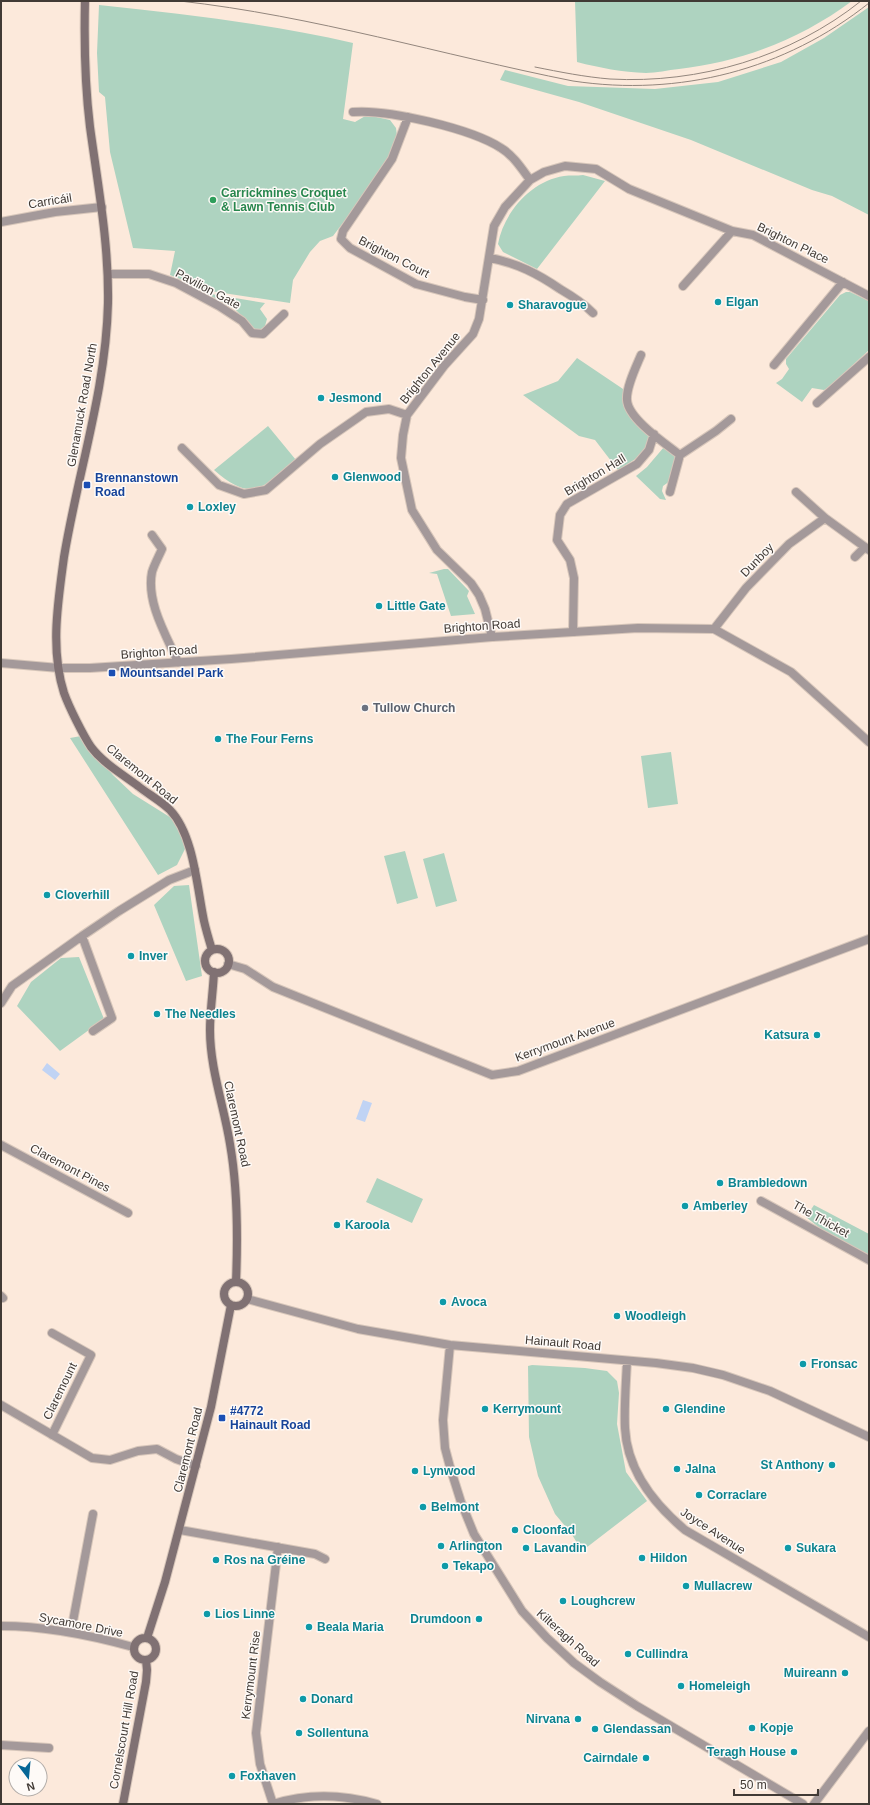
<svg xmlns="http://www.w3.org/2000/svg" width="870" height="1805" font-family="Arial,sans-serif">
<rect width="100%" height="100%" fill="#fce9db"/>
<path fill="#aed3c0" d="M 575,1 L 852,1 C 801,39 741,62 679,69 C 668,70 656,73 646,73 C 622,72 600,68 577,62 Z
M 99,5 C 184,14 270,24 353,43 L 343,119 L 355,122 L 367,115 L 390,120 L 396,128 L 397,136 L 388,158 L 352,211 L 333,236 L 320,241 L 310,252 L 293,280 L 290,303 L 210,291 L 170,275 L 175,251 L 133,248 L 110,152 L 105,97 L 99,92 L 97,53 Z
M 869,7 L 869,215 L 832,196 L 812,190 L 691,140 L 579,102 L 500,80 L 505,70 L 568,86 L 655,89 L 718,82 L 781,62 L 824,38 Z
M 583,175 L 605,181 L 537,269 L 503,252 L 498,244 C 504,212 531,181 564,176 C 570,175 577,176 583,175 Z
M 846,292 L 850,292 L 869,301 L 869,350 L 828,388 L 824,390 L 812,388 L 802,402 L 776,383 L 782,379 L 789,369 L 786,364 L 786,359 L 840,295 Z
M 205,293 L 265,303 L 260,309 L 267,319 L 265,326 L 260,330 L 255,330 L 234,308 Z
M 577,358 L 626,391 L 625,401 L 652,438 L 640,456 L 618,470 L 595,440 L 579,436 L 523,395 L 558,381 Z
M 268,426 L 296,460 C 262,489 252,503 214,470 Z
M 664,447 L 677,449 L 670,481 L 663,486 L 662,491 L 666,500 L 660,499 L 636,476 L 647,467 Z
M 444,569 L 448,569 L 469,591 L 467,596 L 475,614 L 451,616 L 437,574 L 429,573 Z
M 81,736 L 113,775 L 133,794 L 173,819 L 186,847 L 177,865 L 158,875 L 70,738 Z
M 671,752 L 678,804 L 648,808 L 641,756 Z
M 405,851 L 418,898 L 397,904 L 384,856 Z
M 444,853 L 457,901 L 436,907 L 423,859 Z
M 189,885 L 202,976 L 186,981 L 154,905 L 174,886 Z
M 79,957 L 104,1019 L 60,1051 L 17,1006 L 31,982 L 61,958 Z
M 377,1178 L 423,1199 L 412,1223 L 366,1202 Z
M 814,1205 L 869,1234 L 869,1256 L 821,1229 L 806,1217 Z
M 532,1365 L 585,1368 L 607,1371 L 617,1381 L 619,1393 L 617,1424 L 626,1472 L 647,1501 L 582,1551 L 571,1533 L 555,1514 L 538,1476 L 529,1437 L 528,1366 Z"/>
<path fill="#c0d3f4" d="M 47,1063 L 60,1074 L 55,1080 L 42,1070 Z
M 363,1100 L 372,1103 L 365,1122 L 356,1119 Z"/>
<g fill="none" stroke-linecap="round" stroke-linejoin="round">
<defs>
<path id="minor" d="M 353,112 C 388,109 472,129 501,148 C 513,155 522,169 530,180
M 408,117 L 392,159 L 343,231 L 341,239 L 350,248 L 416,284 L 465,297 L 483,300
M 1,222 L 55,212 L 102,207
M 490,258 C 517,263 538,274 560,289 C 572,296 583,303 593,313
M 108,274 L 149,274 L 176,283 L 219,306 L 242,321 L 252,333 L 263,334 L 284,314
M 683,286 L 732,231
M 641,355 C 636,367 626,387 627,400 C 628,419 666,444 680,455
M 774,365 L 843,282
M 817,403 L 869,357
M 182,448 L 219,485 L 244,494 L 266,490 L 320,444 L 366,412 L 389,409 L 407,415
M 670,492 L 680,455 L 716,431 L 731,419
M 796,492 L 825,518 L 869,550
M 152,535 L 162,549 C 159,556 154,565 152,572 C 146,602 166,635 178,662
M 855,557 L 865,547
M 714,629 L 746,588 L 789,544 L 825,518
M 573,632 L 574,578 L 570,560 L 557,540 L 560,515 L 567,504 L 637,464 L 649,450 L 654,434
M 492,637 L 485,609 L 479,595 L 471,583 L 437,550 L 412,510 L 401,458 L 403,435 L 407,415 L 444,366 L 473,334 L 479,319 L 494,226 L 505,207 L 530,180 L 544,172 L 565,166 L 596,169 L 629,189 L 732,231 L 753,235 L 869,296
M 82,936 L 112,1018 L 93,1031
M 228,964 L 245,969 L 273,987 L 492,1075 L 518,1071 L 869,939
M 1,1003 L 12,986 L 82,936 L 119,911 L 169,880 L 195,870
M 1,1145 L 128,1213
M 761,1201 L 869,1260
M 1,1296 L 3,1298
M 247,1299 L 358,1329 L 450,1345 L 656,1363 L 693,1368 L 723,1375 L 770,1391 L 869,1437
M 450,1345 L 443,1420 L 445,1448 L 450,1467 L 461,1502 L 474,1534 L 522,1611 L 547,1638 L 574,1663 L 600,1682 L 637,1706 L 803,1804
M 627,1361 C 626,1383 624,1406 625,1428 C 627,1470 654,1504 685,1530 L 869,1637
M 1,1405 L 92,1458 L 110,1460 L 138,1451 L 157,1449 L 176,1459 L 196,1466
M 52,1435 L 91,1355 L 52,1333
M 180,1530 L 315,1554 L 325,1559
M 1,1626 C 46,1626 90,1635 133,1647
M 71,1632 L 93,1514
M 1,1745 L 49,1748
M 273,1804 L 260,1764 L 256,1733 L 278,1547
M 273,1804 C 308,1793 342,1794 377,1804
M 814,1804 L 869,1731"/>
<path id="tertiary" d="M 1,663 L 59,668 L 90,668 L 231,659 L 492,637 L 638,628 L 714,629 L 791,672 L 869,742"/>
<path id="secondary" d="M 85,1 C 84,43 85,86 90,127 C 98,186 109,244 108,303 C 106,390 78,472 64,557 C 58,602 50,649 64,693 C 69,707 83,735 91,747 C 103,763 122,774 138,786 C 148,794 161,801 170,810 C 194,835 197,888 204,921 C 206,930 209,940 212,950
M205 961a12 12 0 1 1 24 0a12 12 0 1 1-24 0Z
M 214,972 C 213,992 210,1011 210,1030 C 210,1069 224,1106 230,1144 C 238,1190 238,1235 236,1282
M224 1294a12 12 0 1 1 24 0a12 12 0 1 1-24 0Z
M134 1649a11 11 0 1 1 22 0a11 11 0 1 1-22 0Z
M 147,1638 L 165,1582 L 211,1407 L 231,1305
M 123,1804 L 146,1682 L 147,1670 L 146,1660"/>
</defs>
<use href="#minor" stroke="#d7c6ba" stroke-width="10"/>
<use href="#tertiary" stroke="#d7c6ba" stroke-width="10"/>
<use href="#secondary" stroke="#d7c6ba" stroke-width="10"/>
<use href="#minor" stroke="#a4999a" stroke-width="8"/>
<use href="#tertiary" stroke="#a4999a" stroke-width="8"/>
<use href="#secondary" stroke="#807173" stroke-width="8"/>
<path stroke="#93867d" stroke-width="1" d="M 180,1 C 314,16 442,55 573,81 C 679,97 785,70 869,3
M 535,67 C 560,72 585,77 610,79 C 699,84 791,57 861,1"/>
</g>
<circle fill="#2e9e5b" stroke="#fefaf7" stroke-width="1.5" cx="213" cy="200" r="4"/>
<g fill="#0f9aa8" stroke="#fefaf7" stroke-width="1.5">
<circle cx="718" cy="302" r="4"/>
<circle cx="510" cy="305" r="4"/>
<circle cx="321" cy="398" r="4"/>
<circle cx="335" cy="477" r="4"/>
<circle cx="190" cy="507" r="4"/>
<circle cx="379" cy="606" r="4"/>
<circle cx="218" cy="739" r="4"/>
<circle cx="47" cy="895" r="4"/>
<circle cx="131" cy="956" r="4"/>
<circle cx="157" cy="1014" r="4"/>
<circle cx="817" cy="1035" r="4"/>
<circle cx="720" cy="1183" r="4"/>
<circle cx="685" cy="1206" r="4"/>
<circle cx="337" cy="1225" r="4"/>
<circle cx="443" cy="1302" r="4"/>
<circle cx="617" cy="1316" r="4"/>
<circle cx="803" cy="1364" r="4"/>
<circle cx="485" cy="1409" r="4"/>
<circle cx="666" cy="1409" r="4"/>
<circle cx="832" cy="1465" r="4"/>
<circle cx="677" cy="1469" r="4"/>
<circle cx="415" cy="1471" r="4"/>
<circle cx="699" cy="1495" r="4"/>
<circle cx="423" cy="1507" r="4"/>
<circle cx="515" cy="1530" r="4"/>
<circle cx="441" cy="1546" r="4"/>
<circle cx="526" cy="1548" r="4"/>
<circle cx="788" cy="1548" r="4"/>
<circle cx="642" cy="1558" r="4"/>
<circle cx="216" cy="1560" r="4"/>
<circle cx="445" cy="1566" r="4"/>
<circle cx="686" cy="1586" r="4"/>
<circle cx="563" cy="1601" r="4"/>
<circle cx="207" cy="1614" r="4"/>
<circle cx="479" cy="1619" r="4"/>
<circle cx="309" cy="1627" r="4"/>
<circle cx="628" cy="1654" r="4"/>
<circle cx="845" cy="1673" r="4"/>
<circle cx="681" cy="1686" r="4"/>
<circle cx="303" cy="1699" r="4"/>
<circle cx="578" cy="1719" r="4"/>
<circle cx="752" cy="1728" r="4"/>
<circle cx="595" cy="1729" r="4"/>
<circle cx="299" cy="1733" r="4"/>
<circle cx="794" cy="1752" r="4"/>
<circle cx="646" cy="1758" r="4"/>
<circle cx="232" cy="1776" r="4"/>
</g>
<g fill="#1a4fb4" stroke="#fefaf7" stroke-width="1.5">
<rect x="83" y="481" width="8" height="8" rx="2"/>
<rect x="108" y="669" width="8" height="8" rx="2"/>
<rect x="218" y="1414" width="8" height="8" rx="2"/>
</g>
<circle fill="#6b7280" stroke="#fefaf7" stroke-width="1.5" cx="365" cy="708" r="4"/>
<g text-anchor="middle" dominant-baseline="central" stroke-width="3" stroke-linejoin="round" paint-order="stroke">
<g font-size="12" font-weight="bold" fill="#27864d" stroke="#fefaf7" text-anchor="start">
<text x="221" y="193">Carrickmines Croquet<tspan x="221" dy="14">&amp; Lawn Tennis Club</tspan></text>
</g>
<g font-size="12" fill="#413a35" stroke="#fefaf7">
<text transform="translate(50 201) rotate(-9)">Carricáil</text>
<text transform="translate(793 243) rotate(26)">Brighton Place</text>
<text transform="translate(394 257) rotate(27)">Brighton Court</text>
<text transform="translate(208 289) rotate(28)">Pavilion Gate</text>
<text transform="translate(430 368) rotate(-51)">Brighton Avenue</text>
<text transform="translate(82 405) rotate(-80)">Glenamuck Road North</text>
<text transform="translate(595 475) rotate(-31)">Brighton Hall</text>
<text transform="translate(757 560) rotate(-46)">Dunboy</text>
<text transform="translate(482 626) rotate(-4)">Brighton Road</text>
<text transform="translate(159 652) rotate(-4)">Brighton Road</text>
<text transform="translate(142 774) rotate(39)">Claremont Road</text>
<text transform="translate(565 1040) rotate(-20)">Kerrymount Avenue</text>
<text transform="translate(237 1124) rotate(78)">Claremont Road</text>
<text transform="translate(70 1168) rotate(28)">Claremont Pines</text>
<text transform="translate(821 1219) rotate(29)">The Thicket</text>
<text transform="translate(563 1343) rotate(5)">Hainault Road</text>
<text transform="translate(60 1391) rotate(-64)">Claremount</text>
<text transform="translate(188 1450) rotate(-76)">Claremont Road</text>
<text transform="translate(713 1531) rotate(33)">Joyce Avenue</text>
<text transform="translate(81 1625) rotate(11)">Sycamore Drive</text>
<text transform="translate(568 1638) rotate(42)">Kilteragh Road</text>
<text transform="translate(251 1675) rotate(-83)">Kerrymount Rise</text>
<text transform="translate(124 1730) rotate(-80)">Cornelscourt Hill Road</text>
</g>
<g font-size="12" font-weight="bold" fill="#0d838f" stroke="#fefaf7" text-anchor="start">
<text x="726" y="302">Elgan</text>
<text x="518" y="305">Sharavogue</text>
<text x="329" y="398">Jesmond</text>
<text x="343" y="477">Glenwood</text>
<text x="198" y="507">Loxley</text>
<text x="387" y="606">Little Gate</text>
<text x="226" y="739">The Four Ferns</text>
<text x="55" y="895">Cloverhill</text>
<text x="139" y="956">Inver</text>
<text x="165" y="1014">The Needles</text>
<text x="809" y="1035" text-anchor="end">Katsura</text>
<text x="728" y="1183">Brambledown</text>
<text x="693" y="1206">Amberley</text>
<text x="345" y="1225">Karoola</text>
<text x="451" y="1302">Avoca</text>
<text x="625" y="1316">Woodleigh</text>
<text x="811" y="1364">Fronsac</text>
<text x="493" y="1409">Kerrymount</text>
<text x="674" y="1409">Glendine</text>
<text x="824" y="1465" text-anchor="end">St Anthony</text>
<text x="685" y="1469">Jalna</text>
<text x="423" y="1471">Lynwood</text>
<text x="707" y="1495">Corraclare</text>
<text x="431" y="1507">Belmont</text>
<text x="523" y="1530">Cloonfad</text>
<text x="449" y="1546">Arlington</text>
<text x="534" y="1548">Lavandin</text>
<text x="796" y="1548">Sukara</text>
<text x="650" y="1558">Hildon</text>
<text x="224" y="1560">Ros na Gréine</text>
<text x="453" y="1566">Tekapo</text>
<text x="694" y="1586">Mullacrew</text>
<text x="571" y="1601">Loughcrew</text>
<text x="215" y="1614">Lios Linne</text>
<text x="471" y="1619" text-anchor="end">Drumdoon</text>
<text x="317" y="1627">Beala Maria</text>
<text x="636" y="1654">Cullindra</text>
<text x="837" y="1673" text-anchor="end">Muireann</text>
<text x="689" y="1686">Homeleigh</text>
<text x="311" y="1699">Donard</text>
<text x="570" y="1719" text-anchor="end">Nirvana</text>
<text x="760" y="1728">Kopje</text>
<text x="603" y="1729">Glendassan</text>
<text x="307" y="1733">Sollentuna</text>
<text x="786" y="1752" text-anchor="end">Teragh House</text>
<text x="638" y="1758" text-anchor="end">Cairndale</text>
<text x="240" y="1776">Foxhaven</text>
</g>
<g font-size="12" font-weight="bold" fill="#164399" stroke="#fefaf7" text-anchor="start">
<text x="95" y="478">Brennanstown<tspan x="95" dy="14">Road</tspan></text>
<text x="120" y="673">Mountsandel Park</text>
<text x="230" y="1411">#4772<tspan x="230" dy="14">Hainault Road</tspan></text>
</g>
<g font-size="12" font-weight="bold" fill="#5b616d" stroke="#fefaf7" text-anchor="start">
<text x="373" y="708">Tullow Church</text>
</g>
</g>
<rect width="870" height="1805" fill="none" stroke="#413a35" stroke-width="4"/>
<g transform="translate(28 1777) rotate(164)"><circle r="19" fill="#fefaf7" stroke="#b2ada9"/>
<path d="M0-3L7 15L0 10L-7 15Z" fill="#076797"/>
<text y="-6" font-size="11" font-weight="bold" text-anchor="middle" fill="#413a35">N</text>
</g>
<path d="M734 1789v6h84v-6" fill="none" stroke="#413a35" stroke-width="2"/>
<text x="740" y="1789" font-size="12" fill="#413a35" stroke="#fefaf7" stroke-width="3" paint-order="stroke">50 m</text>
</svg>
